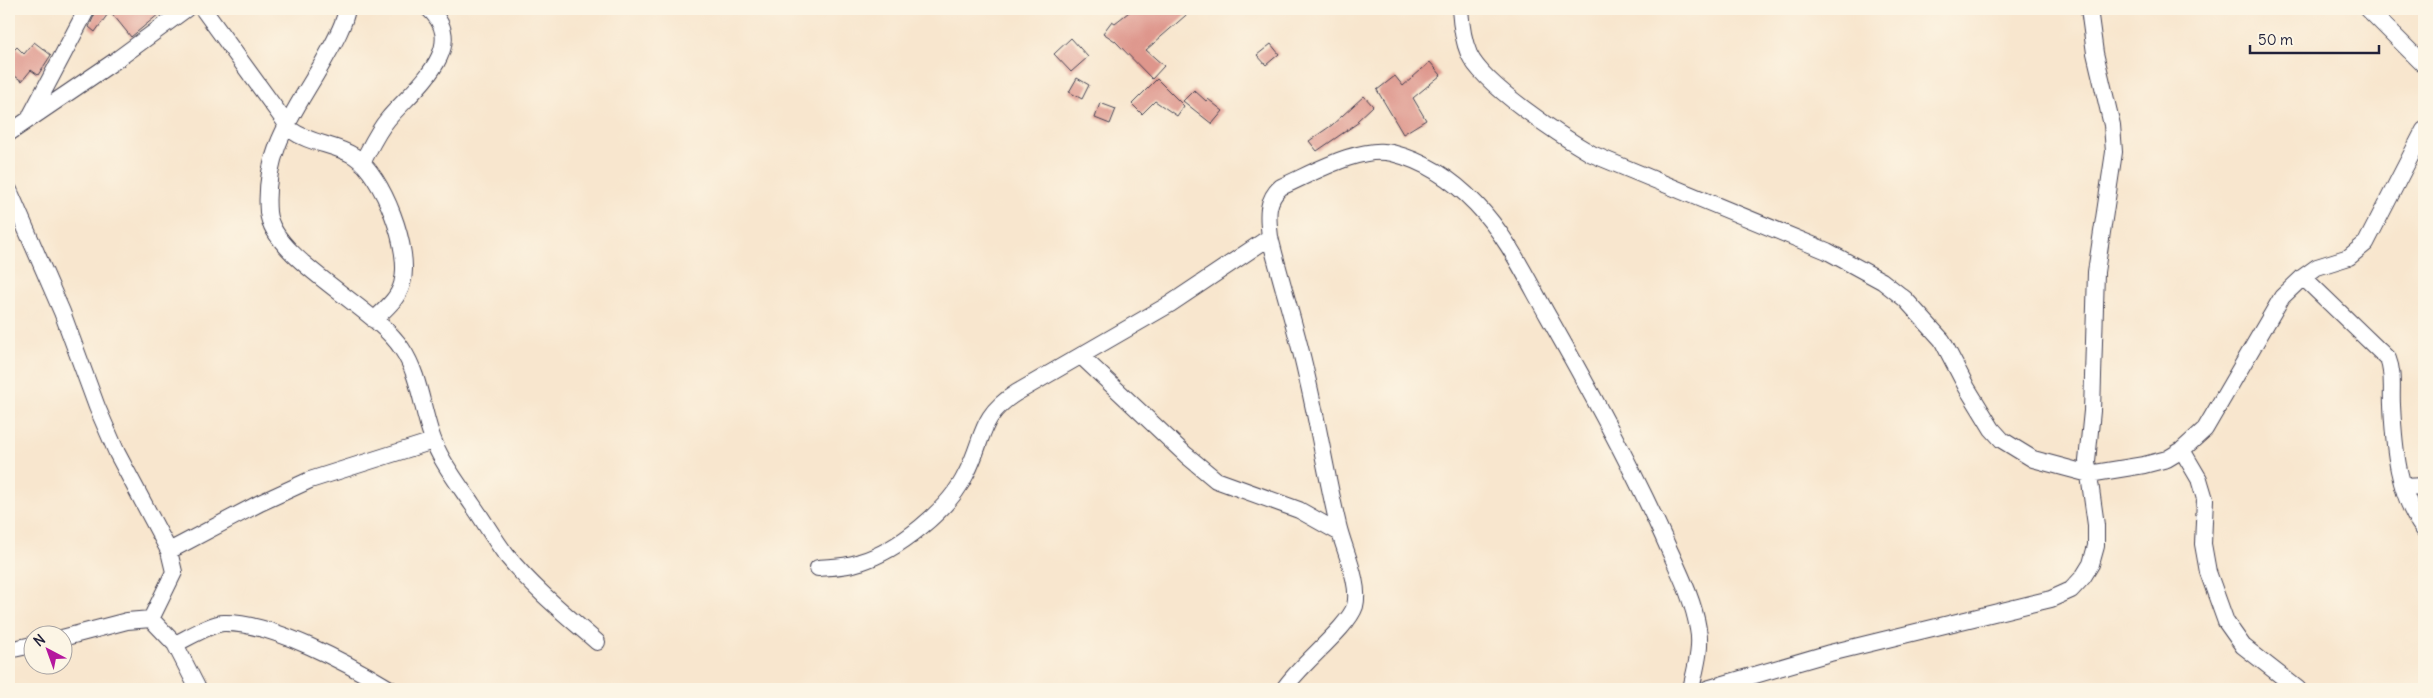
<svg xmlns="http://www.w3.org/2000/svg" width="2433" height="698" font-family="Delius,sans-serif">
<rect width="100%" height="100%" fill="#fcf5e5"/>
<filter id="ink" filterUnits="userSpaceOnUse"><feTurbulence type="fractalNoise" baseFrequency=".02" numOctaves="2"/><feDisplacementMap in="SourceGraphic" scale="10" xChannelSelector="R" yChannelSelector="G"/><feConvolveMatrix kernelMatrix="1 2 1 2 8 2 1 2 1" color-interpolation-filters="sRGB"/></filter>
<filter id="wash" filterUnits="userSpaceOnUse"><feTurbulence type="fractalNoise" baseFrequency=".0096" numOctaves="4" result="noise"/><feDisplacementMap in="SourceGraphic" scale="20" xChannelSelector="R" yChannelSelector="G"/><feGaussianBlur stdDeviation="1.12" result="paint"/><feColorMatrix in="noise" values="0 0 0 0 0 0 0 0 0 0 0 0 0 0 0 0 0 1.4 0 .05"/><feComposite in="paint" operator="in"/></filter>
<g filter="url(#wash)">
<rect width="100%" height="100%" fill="#f8e6ce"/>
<g id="blocks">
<path fill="#de968c" d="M 97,9 L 165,9 L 131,37 L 110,11 L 95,32 L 89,27 Z
M 1133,9 L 1193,9 L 1146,50 L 1164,66 L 1152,79 L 1115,41 L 1103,33 L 1112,21 L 1115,23 Z
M 1071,38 L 1088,57 L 1071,72 L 1054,54 Z
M 34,42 L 51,55 L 38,75 L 31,70 L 22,81 L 9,72 L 9,55 L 17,47 L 24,54 Z
M 1271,44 L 1279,54 L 1266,65 L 1257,55 Z
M 1430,62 L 1441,75 L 1413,98 L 1426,120 L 1403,134 L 1377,90 L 1395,76 L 1403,86 Z
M 1077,78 L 1089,85 L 1082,99 L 1069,92 Z
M 1157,79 L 1184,106 L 1177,116 L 1155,101 L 1142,114 L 1132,104 Z
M 1194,90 L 1206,101 L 1208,99 L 1223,111 L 1212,124 L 1183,101 Z
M 1364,96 L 1373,106 L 1357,121 L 1359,122 L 1317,151 L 1309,141 L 1332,125 Z
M 1100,103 L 1116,109 L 1110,124 L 1095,118 Z"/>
</g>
</g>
<g filter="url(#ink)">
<use href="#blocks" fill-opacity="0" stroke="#423f51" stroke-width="1"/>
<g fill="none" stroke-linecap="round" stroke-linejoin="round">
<defs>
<path id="street" d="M 203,9 L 291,130 C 310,144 335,144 354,156 C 383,175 412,251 402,284 C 398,299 385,309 374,320
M 347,9 C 344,25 335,41 327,55 C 298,109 263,146 268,212 C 272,259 376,307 402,349 C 423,380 422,422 440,455 C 449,472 461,488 472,504 C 484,521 494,539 507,556 C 533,588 566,615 597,642
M 1460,9 C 1461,24 1463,40 1469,54 C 1483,85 1561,136 1592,154 L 1827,251 L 1882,281 L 1905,299 L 1942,340 L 1967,388 L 1992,429 L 2002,440 L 2033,459 L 2089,474 L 2144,465 L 2167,459 L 2182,450 L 2205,429 L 2282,297 L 2303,277 L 2317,267 L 2349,257 L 2366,243 L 2424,130
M 2368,9 L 2424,65
M 31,115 L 87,9
M 9,133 L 115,61 L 186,9
M 362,163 C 370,148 377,132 388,119 C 412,90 471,48 429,9
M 9,190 L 62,312 L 97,407 L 117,453 L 169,551 L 174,572 L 151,619
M 2303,277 L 2388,359 C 2394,374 2391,389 2392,405 C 2394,448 2398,495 2424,530
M 1081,356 L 1186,455 L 1216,480 L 1299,510 L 1340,533
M 2182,450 L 2199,479 L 2205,499 L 2203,544 L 2208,572 L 2226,622 L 2243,646 L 2298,689
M 2403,487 L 2424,486
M 169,551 L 260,503 L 310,480 L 433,441
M 818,568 C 832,567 846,567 860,562 C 897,551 949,510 966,474 C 985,438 978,417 1016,393 L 1170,304 L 1270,237
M 62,638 L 127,621 L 151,619 L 175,644 L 198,689
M 175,644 C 186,639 212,623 224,623 C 272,622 349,664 390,689
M 9,650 L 32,645
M 1284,689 C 1299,665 1348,628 1355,606 C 1361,583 1343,548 1338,525 C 1326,474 1318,423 1306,373 C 1296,327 1281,283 1270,237 C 1268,218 1265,201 1281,187 C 1311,174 1360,145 1392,153 C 1424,161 1453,180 1476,204 C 1507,236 1526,277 1548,316 C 1589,388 1629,461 1663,536 C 1676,566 1693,597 1698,629 C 1702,648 1695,670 1691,689
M 1707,689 L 1830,653 L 2051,599 L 2071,590 L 2083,577 L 2091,564 L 2096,546 L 2096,525 L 2087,461 L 2092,411 L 2096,272 L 2114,152 L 2112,125 L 2095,53 L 2089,9"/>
</defs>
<use href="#street" stroke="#423f51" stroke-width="18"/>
<use href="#street" stroke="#fff" stroke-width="16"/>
</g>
</g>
<rect width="2433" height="698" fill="none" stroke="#fcf5e5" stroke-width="30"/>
<g transform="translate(48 650) rotate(319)"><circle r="24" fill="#fcf5e5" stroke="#a5a1a1"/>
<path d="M0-4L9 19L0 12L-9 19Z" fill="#b5179e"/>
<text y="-8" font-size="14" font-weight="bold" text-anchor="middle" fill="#22223b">N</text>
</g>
<path d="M2250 45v8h129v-8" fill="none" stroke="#22223b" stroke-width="2.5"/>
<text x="2258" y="45" font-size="15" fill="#22223b" stroke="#fcf5e5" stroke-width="4" paint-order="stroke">50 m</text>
</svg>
